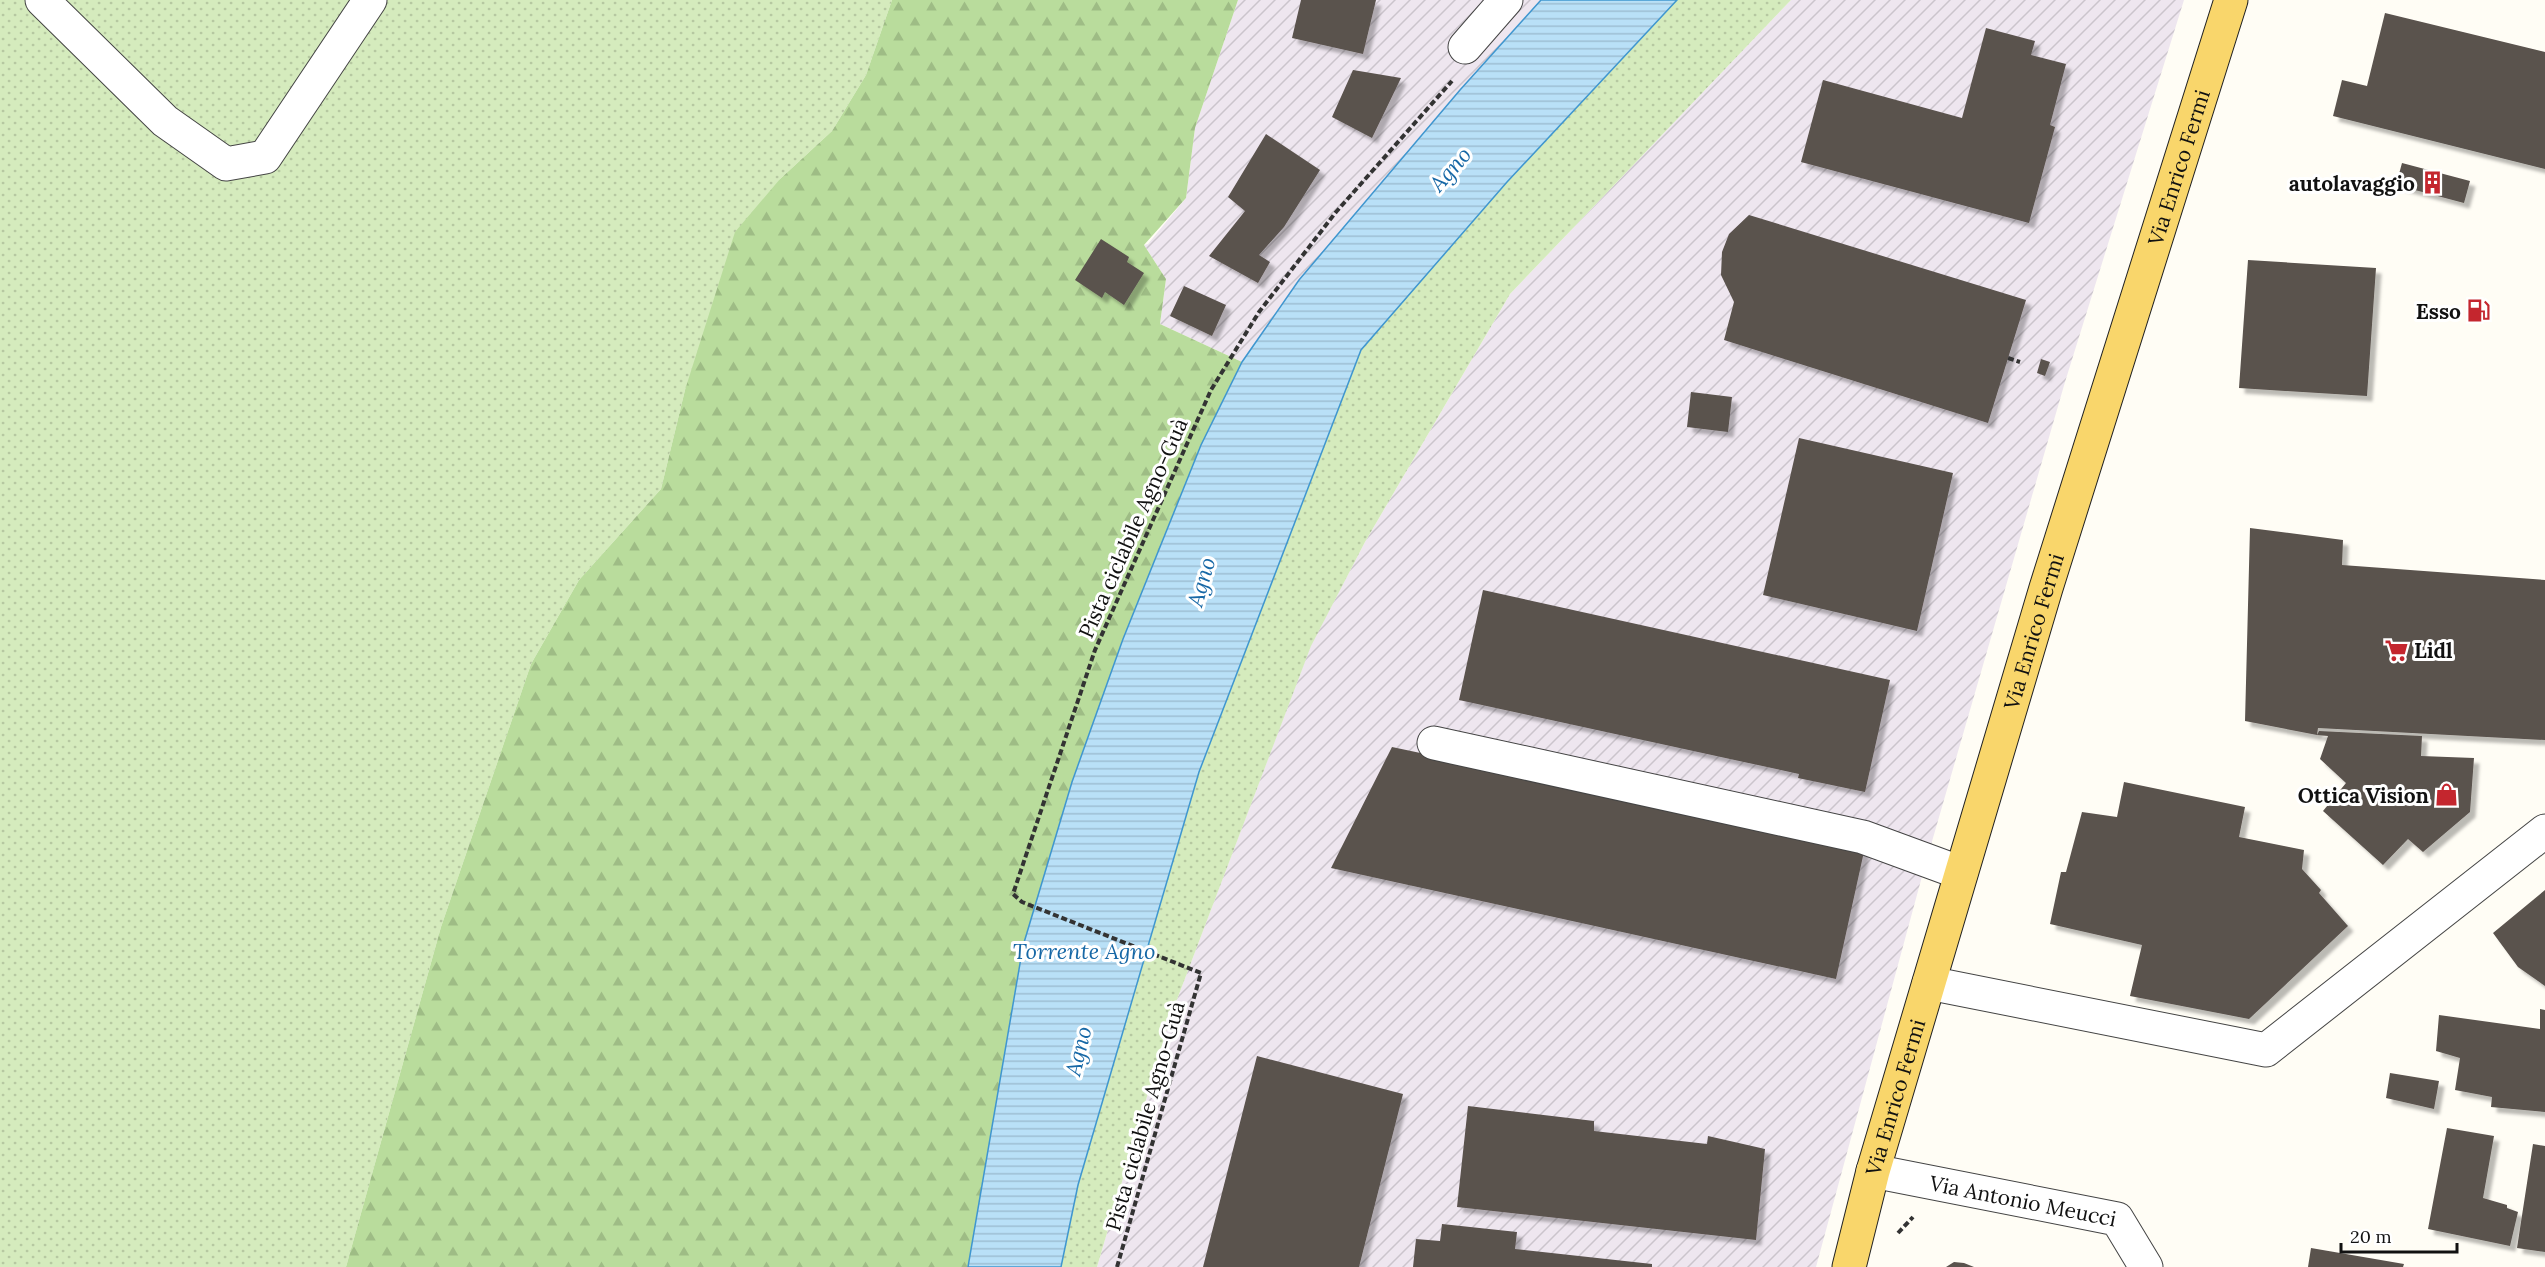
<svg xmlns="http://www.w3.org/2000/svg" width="2545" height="1267" font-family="Lora,serif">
<defs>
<pattern id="industrial-furrows" width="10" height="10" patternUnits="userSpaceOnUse" patternTransform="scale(1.5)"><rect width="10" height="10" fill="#eee6ef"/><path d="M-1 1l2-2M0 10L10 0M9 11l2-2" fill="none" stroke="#cbc4cc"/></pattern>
<pattern id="grass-dots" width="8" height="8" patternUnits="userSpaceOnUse" patternTransform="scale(1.5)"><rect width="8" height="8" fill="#d5ebbd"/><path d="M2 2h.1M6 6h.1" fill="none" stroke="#b6c8a1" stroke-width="1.8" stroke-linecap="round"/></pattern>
<pattern id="forest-firs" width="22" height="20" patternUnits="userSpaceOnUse" patternTransform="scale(1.5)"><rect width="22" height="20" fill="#b9dc9c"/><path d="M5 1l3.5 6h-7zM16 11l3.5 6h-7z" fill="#9ebc85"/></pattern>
<pattern id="water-rules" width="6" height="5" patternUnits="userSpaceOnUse" patternTransform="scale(1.5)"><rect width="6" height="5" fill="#b9e0f7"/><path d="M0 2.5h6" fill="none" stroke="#9ebfd3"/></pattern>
<filter id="shadow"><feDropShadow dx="5.5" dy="5.5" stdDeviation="1.5" flood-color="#0004"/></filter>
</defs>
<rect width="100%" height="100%" fill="#fffdf5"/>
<path fill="url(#industrial-furrows)" d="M 1238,0 L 1541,0 L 1460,90 L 1299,280 L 1242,362 L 1160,324 L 1166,279 L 1144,245 L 1148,244 L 1186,198 L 1195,128 Z
M 1791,0 L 2184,0 L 2065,382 L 1924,869 L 1816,1267 L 1097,1267 L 1170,1018 L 1311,645 L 1365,542 L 1510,294 Z"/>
<path fill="url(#grass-dots)" d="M 0,0 L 892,0 L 866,75 L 832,131 L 780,179 L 685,390 L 661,489 L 579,580 L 531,664 L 441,927 L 346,1267 L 0,1267 Z
M 1677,0 L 1791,0 L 1510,294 L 1365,542 L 1311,646 L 1170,1018 L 1097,1267 L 1061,1267 L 1078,1185 L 1199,772 L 1361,349 L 1507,182 Z"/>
<path fill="url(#forest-firs)" d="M 892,0 L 1238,0 L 1195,128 L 1186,198 L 1144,245 L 1166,279 L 1160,324 L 1242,362 L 1201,445 L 1123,639 L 1072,782 L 1023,946 L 968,1267 L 346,1267 L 441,927 L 531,664 L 579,580 L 661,489 L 685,390 L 735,232 L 780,179 L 832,131 L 866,75 Z"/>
<path fill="url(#water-rules)" stroke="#3f96cf" stroke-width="1.5" d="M 1541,0 L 1677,0 L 1507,182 L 1361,350 L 1199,772 L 1078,1185 L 1061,1267 L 968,1267 L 1023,946 L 1072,782 L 1123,639 L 1201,445 L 1242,362 L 1299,280 L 1460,90 Z"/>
<path fill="#5a524d" filter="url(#shadow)" d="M 1301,0 L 1376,0 L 1363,54 L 1292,38 Z
M 2385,13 L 2545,52 L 2545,169 L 2333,116 L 2342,80 L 2367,86 Z
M 1986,28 L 2035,41 L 2031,55 L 2066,64 L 2050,125 L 2055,127 L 2029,223 L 1801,162 L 1823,80 L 1962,118 Z
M 1353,70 L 1401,78 L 1372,138 L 1332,117 Z
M 1266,134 L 1320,170 L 1284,227 L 1259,255 L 1270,262 L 1258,283 L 1209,256 L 1245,211 L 1228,197 Z
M 2402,163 L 2470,181 L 2464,203 L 2396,185 Z
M 1749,215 L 2026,300 L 1988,423 L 1724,340 L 1734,302 L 1721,275 L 1722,252 L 1729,234 Z
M 1101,239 L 1129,257 L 1127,262 L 1144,273 L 1124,305 L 1105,292 L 1102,298 L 1075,280 Z
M 2248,260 L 2376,268 L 2367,396 L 2239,388 Z
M 1184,286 L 1226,305 L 1212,336 L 1170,316 Z
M 2041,359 L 2050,362 L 2045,376 L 2037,373 Z
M 1691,392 L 1732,397 L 1728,432 L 1687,427 Z
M 1799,438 L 1953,473 L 1917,631 L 1763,595 Z
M 2250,528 L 2343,540 L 2342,565 L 2545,580 L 2545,740 L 2318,728 L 2317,735 L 2245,721 Z
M 1483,590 L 1890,680 L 1865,792 L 1798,778 L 1799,774 L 1459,700 Z
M 2319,731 L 2422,736 L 2421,756 L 2474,758 L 2470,812 L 2423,852 L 2408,839 L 2383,865 L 2323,811 L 2346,783 L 2320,759 L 2328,736 L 2317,735 Z
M 1392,747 L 1865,847 L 1836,979 L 1331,868 Z
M 2124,782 L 2245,807 L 2239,837 L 2304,850 L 2302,869 L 2321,890 L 2319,893 L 2348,926 L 2249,1019 L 2130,996 L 2142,945 L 2050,924 L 2061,872 L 2066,872 L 2082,812 L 2117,817 Z
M 2545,890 L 2545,986 L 2518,967 L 2493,933 Z
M 2540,1009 L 2545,1010 L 2545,1112 L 2491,1107 L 2492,1097 L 2455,1090 L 2460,1058 L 2436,1051 L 2439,1015 L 2540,1029 Z
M 1257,1056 L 1403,1094 L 1359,1267 L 1203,1267 Z
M 2390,1073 L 2439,1081 L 2434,1109 L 2386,1098 Z
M 1468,1106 L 1594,1121 L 1594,1131 L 1707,1144 L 1708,1136 L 1765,1149 L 1756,1240 L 1457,1207 Z
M 2447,1128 L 2494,1136 L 2483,1198 L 2507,1205 L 2507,1208 L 2518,1212 L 2510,1246 L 2428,1229 Z
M 2533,1144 L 2545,1146 L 2545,1252 L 2517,1248 Z
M 1442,1224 L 1517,1232 L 1515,1249 L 1652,1264 L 1652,1267 L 1413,1267 L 1416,1239 L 1440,1241 Z
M 2311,1248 L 2404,1264 L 2403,1267 L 2308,1267 Z
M 1954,1262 L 1964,1263 L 1974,1267 L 1946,1267 Z"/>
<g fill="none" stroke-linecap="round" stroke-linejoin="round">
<defs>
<g id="minor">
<path d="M 42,0 L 165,121 L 226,164 L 265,157 L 370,0"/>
<path d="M 1465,47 L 1506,0"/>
<path d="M 1434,743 L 1863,837 L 1961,873"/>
<path d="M 1929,983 L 2266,1050 L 2545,831"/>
<path id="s1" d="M 1873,1171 L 2117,1219 L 2146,1267"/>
</g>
<g id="major">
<path id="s2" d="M 1849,1267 L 1873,1171 L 2046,588 L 2231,0"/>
</g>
</defs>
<use href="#minor" stroke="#444" stroke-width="35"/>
<use href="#major" stroke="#222" stroke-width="35"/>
<path stroke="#333" stroke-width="4" stroke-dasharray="6 3" stroke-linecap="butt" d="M 2008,358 L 2020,362
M 1898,1233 L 1913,1217
M 1117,1267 L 1201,973 L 1022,902 L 1013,894 L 1095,650 L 1211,390 L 1259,312 L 1336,212 L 1452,81"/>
<use href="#minor" stroke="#fff" stroke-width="33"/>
<use href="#major" stroke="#f9d66b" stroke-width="33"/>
</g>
<defs>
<symbol id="building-bare" viewBox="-9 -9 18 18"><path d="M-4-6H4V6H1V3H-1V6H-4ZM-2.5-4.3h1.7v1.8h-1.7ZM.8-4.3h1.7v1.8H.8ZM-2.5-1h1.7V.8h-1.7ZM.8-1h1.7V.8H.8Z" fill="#c4262e" stroke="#fff" stroke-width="2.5" paint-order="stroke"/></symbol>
<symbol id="fuel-bare" viewBox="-9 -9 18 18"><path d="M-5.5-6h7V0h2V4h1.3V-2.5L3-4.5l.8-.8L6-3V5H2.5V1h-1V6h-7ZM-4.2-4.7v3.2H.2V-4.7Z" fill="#c4262e" stroke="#fff" stroke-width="2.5" paint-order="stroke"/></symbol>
<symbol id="supermarket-bare" viewBox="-9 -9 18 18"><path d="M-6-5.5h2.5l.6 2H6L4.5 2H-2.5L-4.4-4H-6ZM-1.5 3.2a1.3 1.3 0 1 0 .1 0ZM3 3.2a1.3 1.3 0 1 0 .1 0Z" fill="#c4262e" stroke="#fff" stroke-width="2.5" paint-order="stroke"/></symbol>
<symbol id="shop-bare" viewBox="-9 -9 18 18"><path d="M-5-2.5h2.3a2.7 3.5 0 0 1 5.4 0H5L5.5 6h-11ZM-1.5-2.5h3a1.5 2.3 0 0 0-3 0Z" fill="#c4262e" stroke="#fff" stroke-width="2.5" paint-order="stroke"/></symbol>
</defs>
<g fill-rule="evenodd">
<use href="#building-bare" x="2416" y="166" width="33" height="33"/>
<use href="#fuel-bare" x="2462" y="294" width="33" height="33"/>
<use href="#supermarket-bare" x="2380" y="634" width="33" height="33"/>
<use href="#shop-bare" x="2430" y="778" width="33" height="33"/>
</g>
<g text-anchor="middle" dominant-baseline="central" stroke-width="6" stroke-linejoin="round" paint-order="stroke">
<g font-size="21" fill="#111" stroke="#fff">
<text stroke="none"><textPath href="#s2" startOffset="1148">Via Enrico Fermi</textPath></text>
<text transform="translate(1133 528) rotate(-66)">Pista ciclabile Agno-Guà</text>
<text stroke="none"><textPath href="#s2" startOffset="662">Via Enrico Fermi</textPath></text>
<text stroke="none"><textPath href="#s2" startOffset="176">Via Enrico Fermi</textPath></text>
<text transform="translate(1145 1116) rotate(-74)">Pista ciclabile Agno-Guà</text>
<text stroke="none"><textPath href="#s1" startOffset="153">Via Antonio Meucci</textPath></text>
</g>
<g font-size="21" font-weight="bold" fill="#111" stroke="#fff" text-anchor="end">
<text x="2415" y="183">autolavaggio</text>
<text x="2461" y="311">Esso</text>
<text x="2414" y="650" text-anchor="start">Lidl</text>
<text x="2429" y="795">Ottica Vision</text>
</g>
<g font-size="22" font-style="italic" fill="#1768a6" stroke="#fff">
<text transform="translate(1450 169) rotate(-49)">Agno</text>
<text transform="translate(1201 582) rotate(-74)">Agno</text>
<text x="1084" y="951">Torrente Agno</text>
<text transform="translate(1078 1051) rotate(-76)">Agno</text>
</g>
</g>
<path d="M2341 1243v9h116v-9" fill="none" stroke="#111111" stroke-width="3"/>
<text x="2350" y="1243" font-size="18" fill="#111111" stroke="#ffffff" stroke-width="4.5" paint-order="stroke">20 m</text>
</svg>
